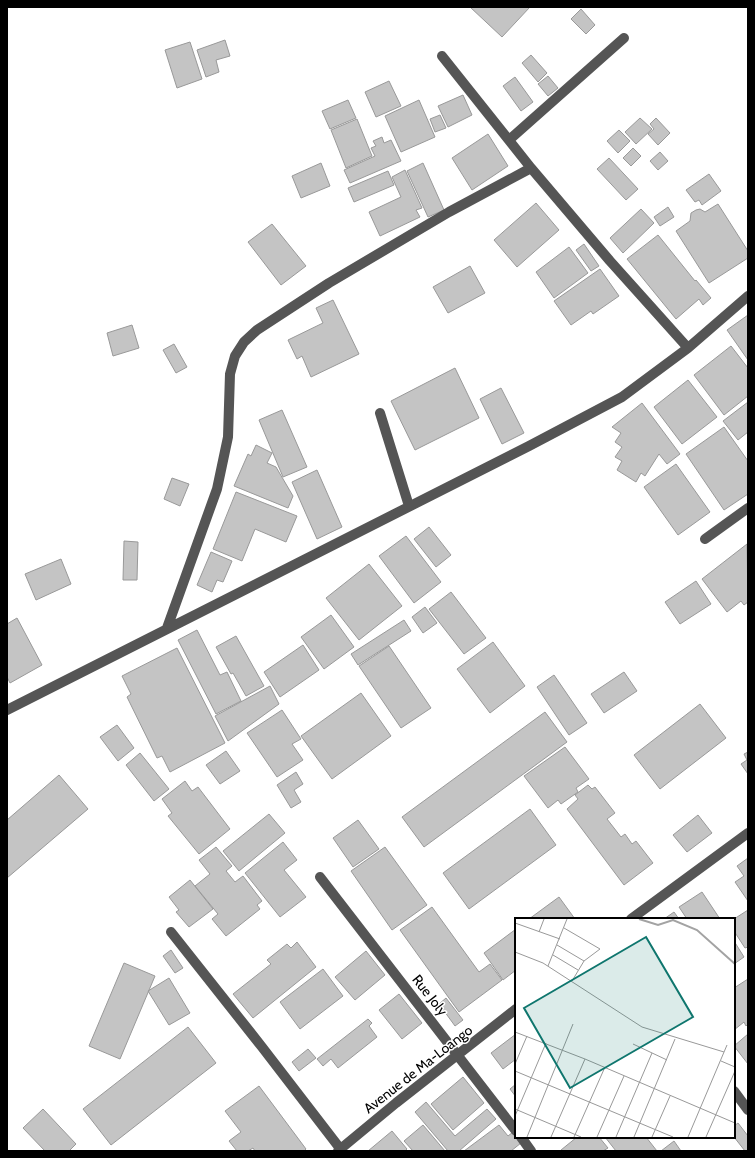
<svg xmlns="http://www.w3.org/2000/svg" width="755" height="1158" font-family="Cabin,sans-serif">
<rect width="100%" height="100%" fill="#fff"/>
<path fill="#c4c4c4" stroke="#999" d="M 470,7 L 530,7 L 502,37 Z
M 581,9 L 595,25 L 586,34 L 571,19 Z
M 225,40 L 230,56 L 216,60 L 219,72 L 206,77 L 197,50 Z
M 190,42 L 202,79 L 177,88 L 165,50 Z
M 531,55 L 547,73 L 538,82 L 522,63 Z
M 548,76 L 558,88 L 548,96 L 538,84 Z
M 515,77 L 533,102 L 521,111 L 503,86 Z
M 389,81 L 401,106 L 376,117 L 365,92 Z
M 463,95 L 472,115 L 448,127 L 438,106 Z
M 348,100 L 356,118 L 330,129 L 322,111 Z
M 419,100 L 435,137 L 401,152 L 385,116 Z
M 440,115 L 446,128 L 435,132 L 430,119 Z
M 640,118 L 652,129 L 636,144 L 625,132 Z
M 656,118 L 670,133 L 658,145 L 648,134 L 654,129 L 650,124 Z
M 357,119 L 372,156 L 346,168 L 331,130 Z
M 619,130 L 630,141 L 618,153 L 607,141 Z
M 488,134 L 508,166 L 472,190 L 452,158 Z
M 382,137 L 384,143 L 391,140 L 401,161 L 350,183 L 344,170 L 375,156 L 371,148 L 376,146 L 373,141 Z
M 633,148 L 641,156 L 631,166 L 623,158 Z
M 660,152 L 668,161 L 658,170 L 650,161 Z
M 609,158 L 638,189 L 626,200 L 597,169 Z
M 321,163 L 330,186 L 301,198 L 292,176 Z
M 423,163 L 444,210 L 428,217 L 407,171 Z
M 405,170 L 422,208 L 416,210 L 420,217 L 380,236 L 369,212 L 401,197 L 392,177 Z
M 388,171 L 394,185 L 354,202 L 348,188 Z
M 709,174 L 721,191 L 702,205 L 699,200 L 695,202 L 686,190 Z
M 536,203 L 559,230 L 517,267 L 494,240 Z
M 718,204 L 748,251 L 748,258 L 709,283 L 676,231 L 690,221 L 691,213 L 696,210 L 700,209 L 705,212 Z
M 668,207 L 674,217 L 660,226 L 654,217 Z
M 641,209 L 654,223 L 623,253 L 610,238 Z
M 272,224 L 306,266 L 281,285 L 248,242 Z
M 658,235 L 695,281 L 696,280 L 711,298 L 703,305 L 699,299 L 676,319 L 627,259 Z
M 584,244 L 599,266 L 591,271 L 576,250 Z
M 569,247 L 588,273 L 554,298 L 536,272 Z
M 470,266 L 485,293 L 448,313 L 433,287 Z
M 600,269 L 619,296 L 593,314 L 591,311 L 571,325 L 554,301 Z
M 333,300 L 359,354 L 311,377 L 302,356 L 297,359 L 288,340 L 323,323 L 316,308 Z
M 748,315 L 748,360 L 727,330 Z
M 132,325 L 139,348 L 113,356 L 107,333 Z
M 174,344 L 187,367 L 176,373 L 163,350 Z
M 731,346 L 748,368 L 748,396 L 724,415 L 694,375 Z
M 455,368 L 479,418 L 415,450 L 391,401 Z
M 688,380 L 717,417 L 682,444 L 654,407 Z
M 501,388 L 524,433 L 502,444 L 480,399 Z
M 748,402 L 748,432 L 738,440 L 723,421 Z
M 642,403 L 680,454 L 667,464 L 659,454 L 645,476 L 641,473 L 636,482 L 617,470 L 622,461 L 615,457 L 622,447 L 615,442 L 621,433 L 612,427 Z
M 282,410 L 307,467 L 283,477 L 259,420 Z
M 724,427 L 748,461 L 748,494 L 724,510 L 686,454 Z
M 256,445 L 272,453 L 267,463 L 276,467 L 293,496 L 288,508 L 234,486 L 248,454 L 251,456 Z
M 676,464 L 710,512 L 678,535 L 644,487 Z
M 317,470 L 342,527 L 317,539 L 292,482 Z
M 172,478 L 189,484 L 180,506 L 164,499 Z
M 236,492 L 297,516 L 286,542 L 255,529 L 242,561 L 213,549 Z
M 429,527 L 451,555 L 436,567 L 414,539 Z
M 406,536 L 441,582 L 414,603 L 379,556 Z
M 124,541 L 138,542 L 137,580 L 123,580 Z
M 747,544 L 748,602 L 744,605 L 741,601 L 727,612 L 702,579 Z
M 211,552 L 232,561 L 223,582 L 217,580 L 212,592 L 197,585 Z
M 61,559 L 71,584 L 36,600 L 25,574 Z
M 369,564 L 402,606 L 359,640 L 326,598 Z
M 696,581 L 711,604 L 680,624 L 665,602 Z
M 451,592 L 486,638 L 464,654 L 429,609 Z
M 425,607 L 437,623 L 423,633 L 412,617 Z
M 331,615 L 354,647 L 324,669 L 301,637 Z
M 17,618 L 42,665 L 10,683 L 7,677 L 7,624 Z
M 404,620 L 411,631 L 358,665 L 351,654 Z
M 197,630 L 220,675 L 227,672 L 241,701 L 216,714 L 178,640 Z
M 236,636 L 264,686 L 246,696 L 233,673 L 231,674 L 216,647 Z
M 493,642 L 525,686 L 490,713 L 457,669 Z
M 303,645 L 319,670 L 280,697 L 264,672 Z
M 389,646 L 431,708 L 401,728 L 359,666 Z
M 177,648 L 225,743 L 170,772 L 162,756 L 157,758 L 127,697 L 131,694 L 122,676 Z
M 624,672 L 637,691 L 604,713 L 591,694 Z
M 554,675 L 587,723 L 569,735 L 537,687 Z
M 270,686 L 279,704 L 228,741 L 215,716 Z
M 361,693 L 391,736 L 332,779 L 301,736 Z
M 700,704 L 726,738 L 660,789 L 634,755 Z
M 282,710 L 301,739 L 292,744 L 303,760 L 277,777 L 247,733 Z
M 545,712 L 567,742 L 424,847 L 402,817 Z
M 117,725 L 134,748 L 118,761 L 100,737 Z
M 565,747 L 589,779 L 576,788 L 578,792 L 561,804 L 558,800 L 548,808 L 524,776 Z
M 226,751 L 240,771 L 220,784 L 206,765 Z
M 748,752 L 748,774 L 741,764 L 747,760 L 744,754 Z
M 140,753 L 169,789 L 154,801 L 126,765 Z
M 296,772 L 303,784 L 294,790 L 301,802 L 291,808 L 277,785 Z
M 59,775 L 88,809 L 7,878 L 7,820 Z
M 185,781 L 192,791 L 198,787 L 230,829 L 199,854 L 168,816 L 172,813 L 162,799 Z
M 588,785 L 592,789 L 595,787 L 615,813 L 607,819 L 621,837 L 625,834 L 632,844 L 636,841 L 653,863 L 624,885 L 567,809 L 578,799 L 575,795 Z
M 530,809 L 556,845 L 469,909 L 443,873 Z
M 269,814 L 285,833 L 239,871 L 223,851 Z
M 698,815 L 712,833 L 687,852 L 673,835 Z
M 358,820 L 379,849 L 353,867 L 333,838 Z
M 283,842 L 297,860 L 284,870 L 306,897 L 280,917 L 245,873 Z
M 216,847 L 232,866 L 226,871 L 235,882 L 243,876 L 262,901 L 257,905 L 260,909 L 226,936 L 212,919 L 218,914 L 195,886 L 210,874 L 199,860 Z
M 385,847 L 427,905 L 392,930 L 351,871 Z
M 748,858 L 748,901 L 735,882 L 744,876 L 737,866 Z
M 190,880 L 213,909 L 189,927 L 176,912 L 179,910 L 169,897 Z
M 702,892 L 720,919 L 687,919 L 679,907 Z
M 559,897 L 575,919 L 529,919 Z
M 432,907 L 479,972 L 490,964 L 502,980 L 459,1012 L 400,930 Z
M 748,910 L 748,947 L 745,948 L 734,931 L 734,919 Z
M 674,912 L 679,919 L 664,919 Z
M 516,929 L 516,970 L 503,980 L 484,953 Z
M 734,941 L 744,957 L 734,964 Z
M 297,942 L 316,967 L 253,1018 L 233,994 L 271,964 L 267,960 L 287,944 L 291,948 Z
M 171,950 L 183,968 L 175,973 L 163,956 Z
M 366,951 L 385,975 L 355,1000 L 335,977 Z
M 124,963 L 155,976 L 120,1059 L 89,1046 Z
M 323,969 L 343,996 L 300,1029 L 280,1002 Z
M 169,978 L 190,1013 L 169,1025 L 148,991 Z
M 748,979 L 748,1024 L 746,1026 L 744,1022 L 734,1030 L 734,988 Z
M 399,994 L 422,1023 L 402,1039 L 379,1010 Z
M 446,998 L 463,1020 L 455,1026 L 439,1004 Z
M 368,1019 L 372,1023 L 369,1026 L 377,1037 L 338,1068 L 331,1059 L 323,1066 L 317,1059 Z
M 188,1027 L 216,1063 L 111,1145 L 83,1109 Z
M 516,1034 L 516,1059 L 503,1069 L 491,1053 Z
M 748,1034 L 748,1064 L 734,1046 Z
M 308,1049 L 316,1058 L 299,1071 L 292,1062 Z
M 463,1077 L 484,1103 L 453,1130 L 431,1104 Z
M 516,1084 L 516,1097 L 510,1089 Z
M 259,1086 L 306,1149 L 304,1151 L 255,1151 L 253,1148 L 248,1151 L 237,1151 L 229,1141 L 241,1132 L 225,1111 Z
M 426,1102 L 455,1136 L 487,1109 L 496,1119 L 459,1151 L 448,1151 L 415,1112 Z
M 43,1109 L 76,1144 L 69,1151 L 45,1151 L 23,1128 Z
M 738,1123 L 748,1136 L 748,1151 L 745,1151 L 734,1137 L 734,1126 Z
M 423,1125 L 445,1151 L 413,1151 L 404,1141 Z
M 499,1125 L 508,1136 L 513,1132 L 521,1143 L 511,1151 L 464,1151 Z
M 392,1131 L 407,1149 L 405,1151 L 368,1151 Z
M 577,1137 L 599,1137 L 608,1148 L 603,1151 L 562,1151 L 561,1150 Z
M 605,1137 L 646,1137 L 657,1151 L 616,1151 Z
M 674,1141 L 681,1151 L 661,1151 Z"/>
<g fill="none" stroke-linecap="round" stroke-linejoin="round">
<path stroke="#555" stroke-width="10" d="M 442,56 L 531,168 L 610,261 L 688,348
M 509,140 L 624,38
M 380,413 L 409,506
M 705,539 L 748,508
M 167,628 L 217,489 L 228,437 L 230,374 L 235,356 L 244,342 L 257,330 L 329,283 L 449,212 L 531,168
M 7,710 L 529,446 L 622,397 L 688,348 L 748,296
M 320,877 L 516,1131
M 631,919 L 748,833
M 171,932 L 262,1047 L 342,1151
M 734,1091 L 748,1110
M 521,1137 L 531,1151
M 338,1151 L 396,1103 L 516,1009"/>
</g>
<g text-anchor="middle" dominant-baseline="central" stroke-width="3" stroke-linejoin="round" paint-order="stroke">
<g font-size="14" fill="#000" stroke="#fff">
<text transform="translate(430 995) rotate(52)">Rue Joly</text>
<text transform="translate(418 1069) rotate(-38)">Avenue de Ma-Loango</text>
</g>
</g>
<g transform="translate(515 918)">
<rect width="220" height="220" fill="#fff"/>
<path fill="none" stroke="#a3a3a3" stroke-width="2" d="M 124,1 L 143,7 L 158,2 L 182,12 L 220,46"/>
<path fill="none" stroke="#999" stroke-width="1" d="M 0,5 L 45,21M 49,10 L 85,31 L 69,43 L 57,63M 24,14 L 29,1M 42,27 L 69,43M 0,34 L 28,45 L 127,109 L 209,134M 38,37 L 63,52M 33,48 L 52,1M 0,114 L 70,141 L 220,205M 118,126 L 152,142M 206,143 L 220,149M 0,146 L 12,118M 0,153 L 158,219M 0,191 L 66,219M 0,198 L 31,125M 12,219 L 58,106M 36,219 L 70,141M 59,219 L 90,149M 82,219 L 109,158M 101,219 L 137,135M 119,219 L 160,121M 137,219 L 155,178M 173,219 L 212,127M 191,219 L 220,153"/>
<path fill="#0f766e" fill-opacity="0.15" stroke="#0f766e" stroke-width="2" d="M 131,19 L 178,99 L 55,170 L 9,90 Z"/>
<rect width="220" height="220" fill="none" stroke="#000" stroke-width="2"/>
</g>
<rect width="755" height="1158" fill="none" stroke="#000000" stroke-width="16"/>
</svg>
